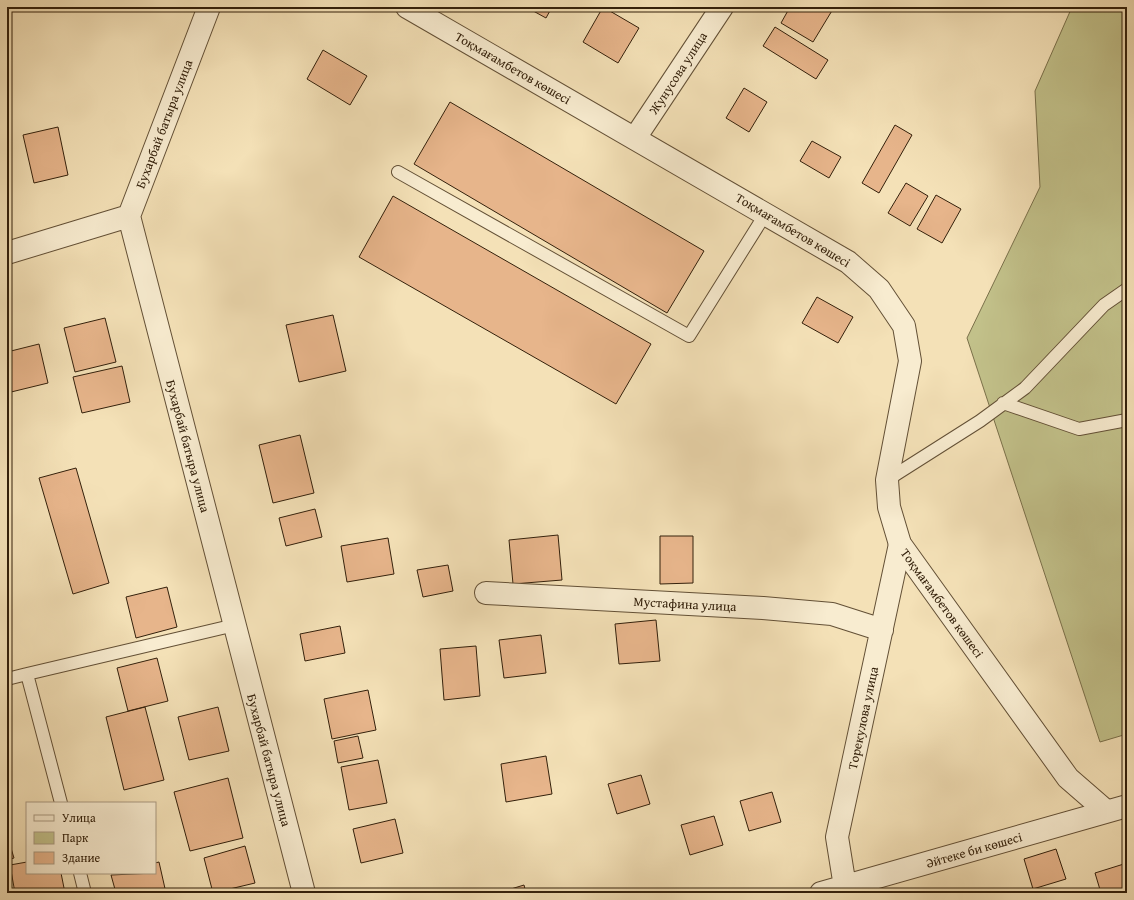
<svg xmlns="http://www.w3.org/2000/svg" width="1134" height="900" font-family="'Gentium Book Plus',serif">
<rect width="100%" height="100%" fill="#f4e1b7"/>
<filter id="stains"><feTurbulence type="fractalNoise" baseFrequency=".005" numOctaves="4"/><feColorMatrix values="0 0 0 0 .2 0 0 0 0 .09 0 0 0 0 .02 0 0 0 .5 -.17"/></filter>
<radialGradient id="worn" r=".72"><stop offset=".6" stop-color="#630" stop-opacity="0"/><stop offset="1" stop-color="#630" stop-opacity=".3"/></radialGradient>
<path fill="#c2c18a" stroke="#7a704a" d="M 1072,7 L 1127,7 L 1127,734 L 1100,742 L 967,338 L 1040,187 L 1035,91 Z"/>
<path fill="#e7b58b" stroke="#33200b" d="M 526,7 L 552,7 L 546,18 Z
M 603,7 L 639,28 L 618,63 L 583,42 Z
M 790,7 L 830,7 L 833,9 L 813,42 L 781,23 Z
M 775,27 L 828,60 L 816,79 L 763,46 Z
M 323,50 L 367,76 L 350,105 L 307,79 Z
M 744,88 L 767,102 L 749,132 L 726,118 Z
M 450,102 L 704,251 L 667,313 L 414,164 Z
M 895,125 L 912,135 L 879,193 L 862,183 Z
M 58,127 L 68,175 L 34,183 L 23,135 Z
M 812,141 L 841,157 L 829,178 L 800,161 Z
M 906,183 L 928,196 L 910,226 L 888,213 Z
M 936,195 L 961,209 L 942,243 L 917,229 Z
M 393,196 L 651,344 L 616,404 L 359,257 Z
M 817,297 L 853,317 L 838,343 L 802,323 Z
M 333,315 L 346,371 L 299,382 L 286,325 Z
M 105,318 L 116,362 L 75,372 L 64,328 Z
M 39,344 L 48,383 L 7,393 L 7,352 Z
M 122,366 L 130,402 L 82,413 L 73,377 Z
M 300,435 L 314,493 L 273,503 L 259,445 Z
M 76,468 L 109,583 L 73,594 L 39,478 Z
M 315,509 L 322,537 L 286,546 L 279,518 Z
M 558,535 L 562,580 L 513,584 L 509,540 Z
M 660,536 L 693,536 L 693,583 L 660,584 Z
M 388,538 L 394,574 L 347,582 L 341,546 Z
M 448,565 L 453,591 L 423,597 L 417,570 Z
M 167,587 L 177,627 L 136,638 L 126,597 Z
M 656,620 L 660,661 L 619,664 L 615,624 Z
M 340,626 L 345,653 L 305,661 L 300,634 Z
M 541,635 L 546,673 L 504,678 L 499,640 Z
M 476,646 L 480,696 L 444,700 L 440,649 Z
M 157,658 L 168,701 L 128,711 L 117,668 Z
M 368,690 L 376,730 L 332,739 L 324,699 Z
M 145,707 L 164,780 L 124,790 L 106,717 Z
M 218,707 L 229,751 L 189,760 L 178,717 Z
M 358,736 L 363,758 L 338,763 L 334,741 Z
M 546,756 L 552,794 L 506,802 L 501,764 Z
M 378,760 L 387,803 L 349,810 L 341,767 Z
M 641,775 L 650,804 L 617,814 L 608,784 Z
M 228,778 L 243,838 L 190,851 L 174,792 Z
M 772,792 L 781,822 L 749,831 L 740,801 Z
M 714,816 L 723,845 L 690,855 L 681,825 Z
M 395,819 L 403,853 L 361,863 L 353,829 Z
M 7,835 L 14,858 L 7,860 Z
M 245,846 L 255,883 L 213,893 L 204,858 Z
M 1056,849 L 1066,879 L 1033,889 L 1024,859 Z
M 27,862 L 27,873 L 61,873 L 65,893 L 15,893 L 10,865 Z
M 159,862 L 166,893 L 116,893 L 111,875 L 155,873 L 155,863 Z
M 1127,863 L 1127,893 L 1101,893 L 1095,873 Z
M 524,885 L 526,893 L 498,893 Z
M 995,889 L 997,893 L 983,893 Z"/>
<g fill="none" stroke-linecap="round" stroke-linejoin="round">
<defs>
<path id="service" d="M 398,172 L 689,336 L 766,213
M 1003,403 L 1079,429 L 1127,420
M 887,480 L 980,421 L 1025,388 L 1104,305 L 1127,289
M 7,679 L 27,674
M 61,803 L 27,674 L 235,625
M 80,873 L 85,893"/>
<path id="minor" d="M 209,7 L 129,216 L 304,893
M 635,138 L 722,7
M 7,253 L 129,216
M 486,593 L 763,608 L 832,614 L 882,630
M 821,893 L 1127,806
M 846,893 L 837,837 L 900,544"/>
<path id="tertiary" d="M 407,7 L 848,262 L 879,289 L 904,326 L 910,361 L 887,480 L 889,507 L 900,544 L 1068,778 L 1106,811"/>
</defs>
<use href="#service" stroke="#635036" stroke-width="14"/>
<use href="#minor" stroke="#635036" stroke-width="24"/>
<use href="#tertiary" stroke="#635036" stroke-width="24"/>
<use href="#service" stroke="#f8ecd0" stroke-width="12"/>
<use href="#minor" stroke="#f8ecd0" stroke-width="22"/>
<use href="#tertiary" stroke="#f8ecd0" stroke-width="22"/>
</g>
<g text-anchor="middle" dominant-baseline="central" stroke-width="3.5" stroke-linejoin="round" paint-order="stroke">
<g font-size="13" fill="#33200b" stroke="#f8ecd0">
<text transform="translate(513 68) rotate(30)">Тоқмағамбетов көшесі</text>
<text transform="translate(678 73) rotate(-57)">Жунусова улица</text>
<text transform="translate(164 124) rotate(-69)">Бухарбай батыра улица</text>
<text transform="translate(793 230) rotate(31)">Тоқмағамбетов көшесі</text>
<text transform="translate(188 446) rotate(75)">Бухарбай батыра улица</text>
<text transform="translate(942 603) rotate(54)">Тоқмағамбетов көшесі</text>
<text transform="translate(685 604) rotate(3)">Мустафина улица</text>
<text transform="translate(863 718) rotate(-78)">Торекулова улица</text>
<text transform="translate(269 760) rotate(75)">Бухарбай батыра улица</text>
<text transform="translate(974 850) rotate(-16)">Әйтеке би көшесі</text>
</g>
</g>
<rect width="1134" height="900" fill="none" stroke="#f4e1b7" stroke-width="24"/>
<rect x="8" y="8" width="1118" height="884" fill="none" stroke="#33200b" stroke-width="2"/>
<rect x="12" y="12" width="1110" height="876" fill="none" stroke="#33200b"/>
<rect x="26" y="802" width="130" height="72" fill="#f8ecd0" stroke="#a99a81"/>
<rect x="34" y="815" width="20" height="6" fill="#f8ecd0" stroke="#a99a81"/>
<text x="62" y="822" font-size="12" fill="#33200b">Улица</text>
<rect x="34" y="832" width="20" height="12" fill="#c2c18a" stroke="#a99a81"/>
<text x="62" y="842" font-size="12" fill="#33200b">Парк</text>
<rect x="34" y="852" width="20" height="12" fill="#e7b58b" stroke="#a99a81"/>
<text x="62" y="862" font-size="12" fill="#33200b">Здание</text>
<rect width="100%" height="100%" filter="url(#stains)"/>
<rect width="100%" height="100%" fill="url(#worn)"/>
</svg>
